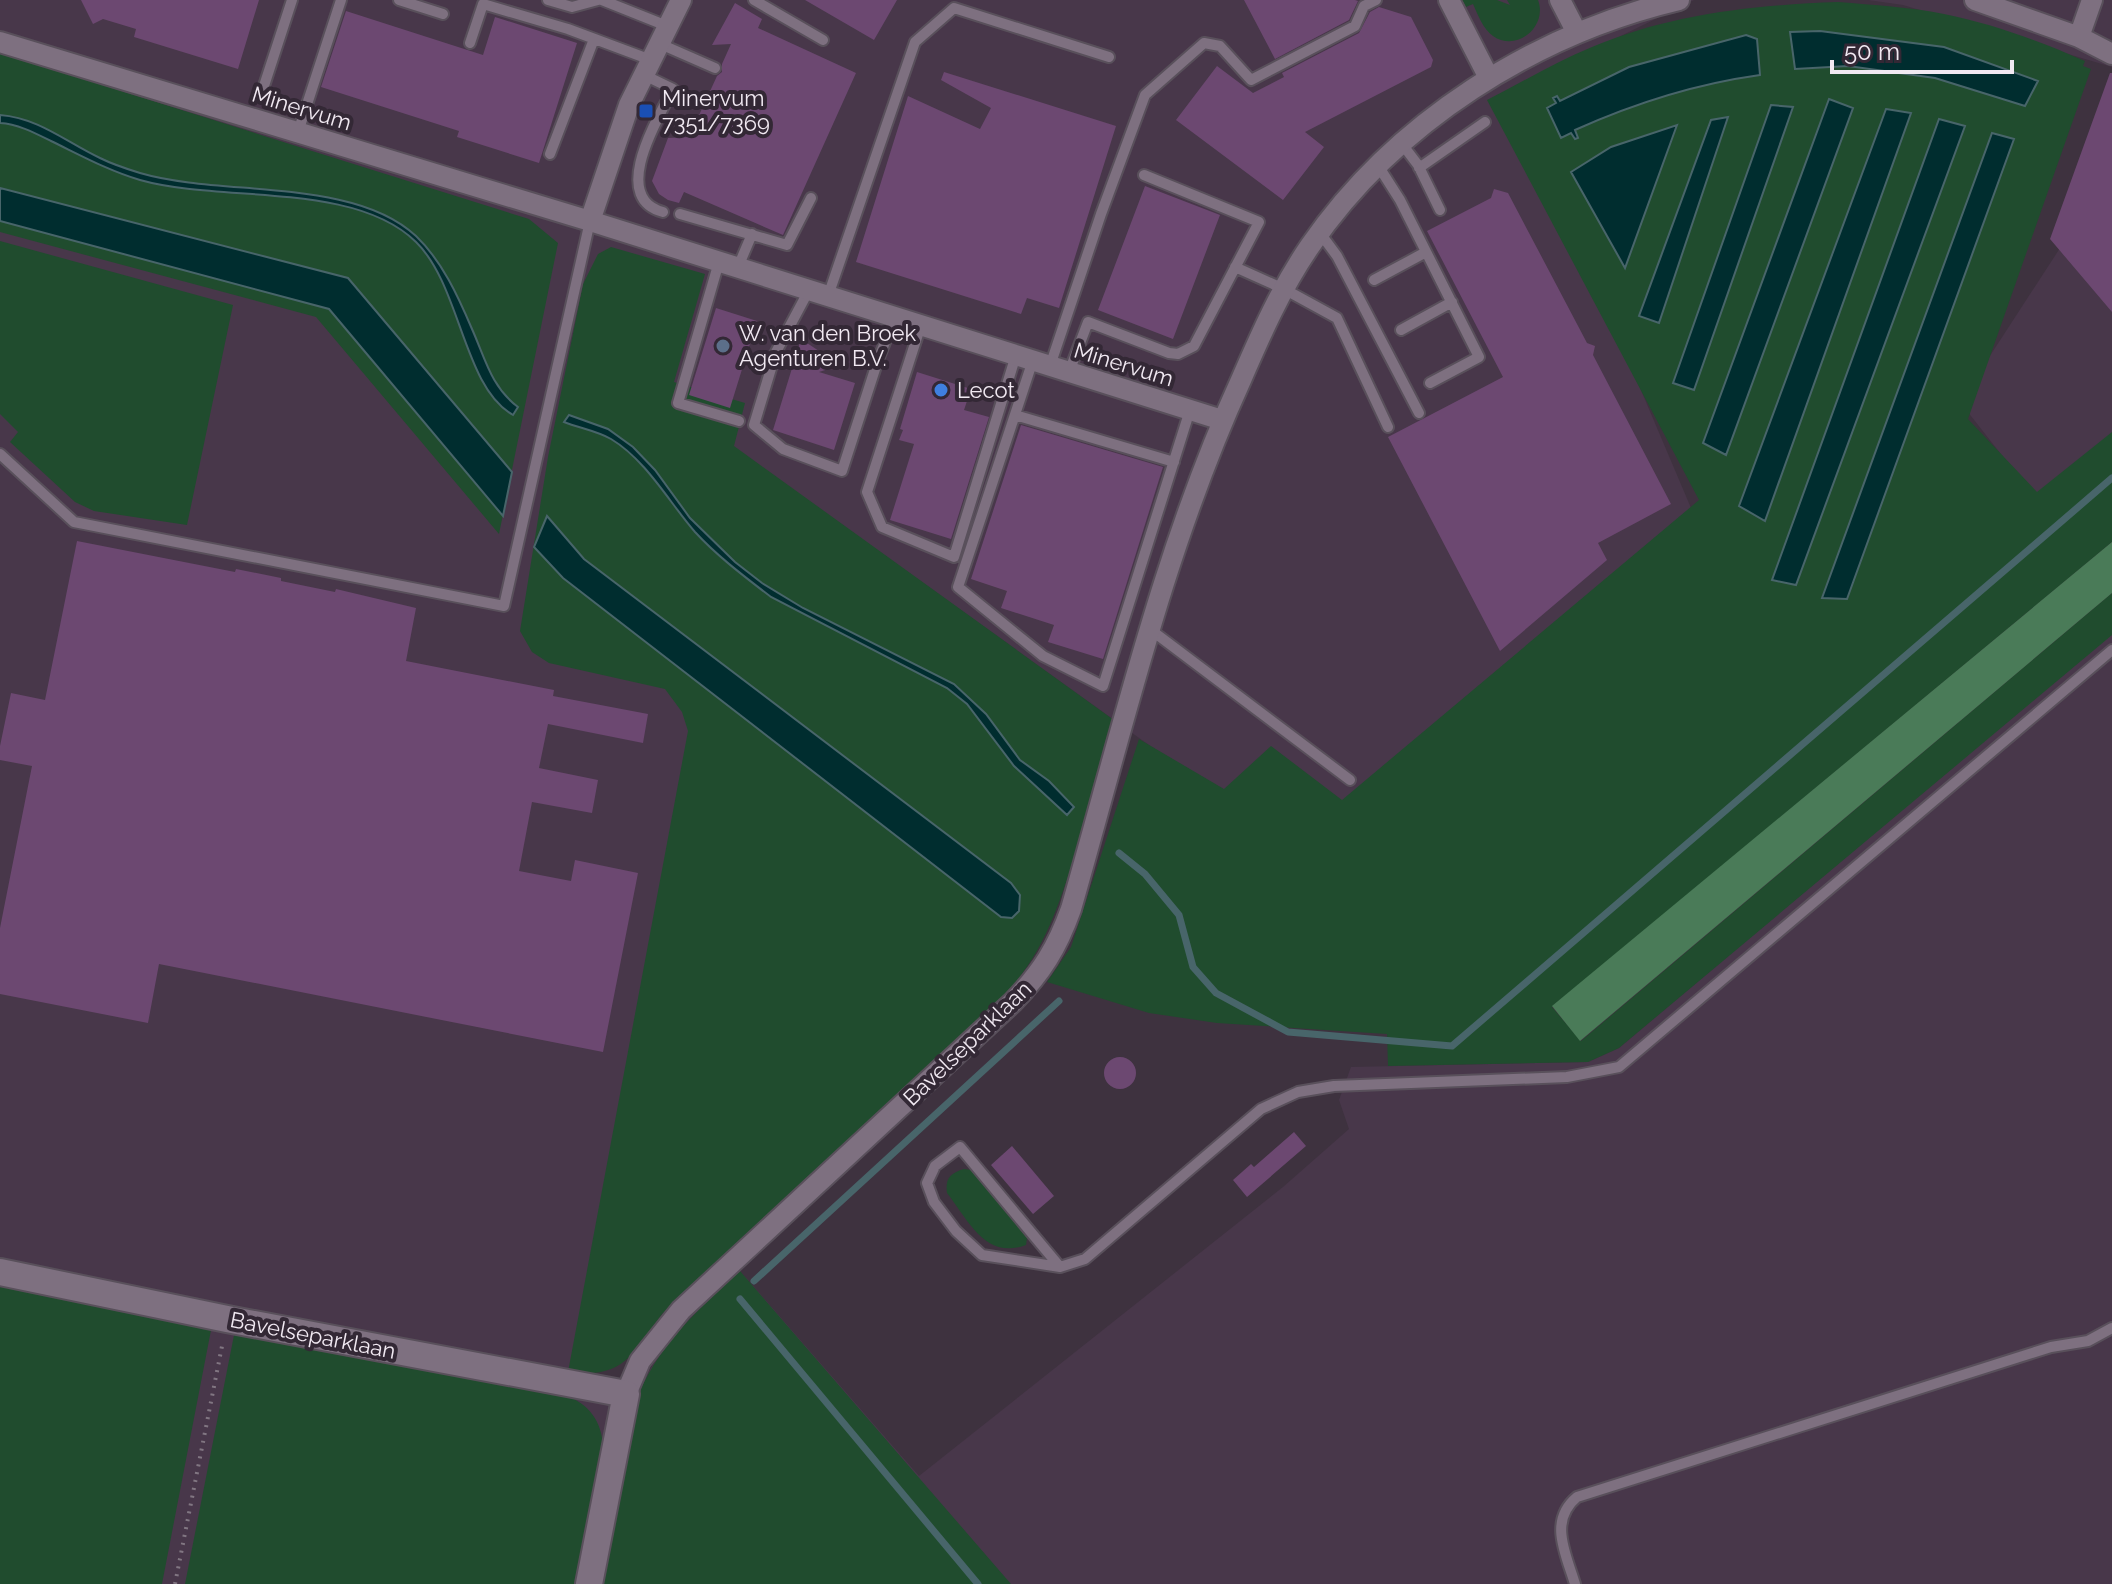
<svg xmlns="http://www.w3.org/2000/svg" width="2112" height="1584" font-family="Raleway,sans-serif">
<rect width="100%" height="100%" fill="#3e323f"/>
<path fill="#48374a" d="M 0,0 L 1694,0 L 1513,89 L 1694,515 L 1301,854 L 750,459 L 569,1371 L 643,1382 L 657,1357 L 690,1317 L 740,1271 L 919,1476 L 1283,1187 L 1349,1129 L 1339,1100 L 1351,1067 L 1588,1062 L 1619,1048 L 2112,633 L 2112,1584 L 0,1584 Z
M 1868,0 L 2112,0 L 2112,67 L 1903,5 Z
M 2112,168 L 2112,453 L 2037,500 L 1960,402 Z"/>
<path fill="#204c2e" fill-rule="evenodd" d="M 1462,0 L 1497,0 L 1510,5 L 1507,0 L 1538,0 C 1548,26 1517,53 1493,36 C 1483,29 1478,15 1473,4 L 1466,7 Z
M 1838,2 C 1874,5 1909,7 1944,14 C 1993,24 2040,41 2085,61 L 2083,66 L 2091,69 L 1968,419 L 2037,492 L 2112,432 L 2112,542 L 1552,1007 L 1581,1041 L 2112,593 L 2112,635 L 1619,1048 L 1588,1062 L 1388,1066 L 1387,1034 L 1217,1023 L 1149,1013 L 1047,982 L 1071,947 L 1139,739 L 1224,789 L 1271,746 L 1342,800 L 1699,500 L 1487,100 C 1522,82 1556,62 1592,47 C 1670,14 1754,5 1838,2 ZM 1820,31 L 1944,47 L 2025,106 L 1935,78 L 1848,66 L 1795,69 ZM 1745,35 L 1757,39 L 1760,75 C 1694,84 1634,103 1575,131 L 1578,137 L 1574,139 L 1571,133 L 1562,138 L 1556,103 L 1630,67 Z
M 0,53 L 529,219 L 558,243 L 499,534 L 316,317 L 0,232 Z
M 0,241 L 233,305 L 187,525 L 94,511 L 75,502 L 10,442 L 18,432 L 0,414 Z
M 611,247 L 705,274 L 674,382 L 745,403 L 734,446 L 1118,723 C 1105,764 1091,805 1078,846 C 1060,900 1048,945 1010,989 L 662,1314 C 631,1355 625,1379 568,1372 L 688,731 L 682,712 L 665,689 L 549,663 L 532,652 L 520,631 L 548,457 L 583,284 L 598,254 Z
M 964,1169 L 972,1170 L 1027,1238 L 1026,1245 C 985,1260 969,1221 947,1193 C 945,1179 950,1173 964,1169 Z
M 740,1271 L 1011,1584 L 600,1584 L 635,1404 C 655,1347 697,1311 740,1271 Z
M 0,1283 L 212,1325 L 162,1584 L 0,1584 Z
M 235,1330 L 565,1395 C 589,1404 602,1421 603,1447 L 577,1584 L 185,1584 Z"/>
<path fill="#4a7b58" d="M 2112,542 L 2112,593 L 1580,1041 L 1552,1006 Z"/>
<path fill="#002d2f" stroke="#48656a" stroke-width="2" d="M 1820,31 L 1944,47 L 2038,81 L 2025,106 L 1935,78 L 1848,66 L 1795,69 L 1790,32 Z
M 1746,35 L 1757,39 L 1760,75 C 1695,84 1635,103 1575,130 L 1578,138 L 1575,139 L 1571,133 L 1561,138 L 1547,108 L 1556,103 L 1553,98 L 1557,96 L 1560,101 L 1629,67 Z
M 1829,99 L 1853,108 L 1726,455 L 1703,443 Z
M 1771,105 L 1793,107 L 1694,390 L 1673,383 Z
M 1886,109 L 1911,113 L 1765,521 L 1739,506 Z
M 0,115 C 39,118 66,142 100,158 C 112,164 127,169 140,173 C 222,197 353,177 416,236 C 442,261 458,296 472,329 C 485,358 491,387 518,407 L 513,415 C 463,387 461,286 416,242 C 354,181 221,203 140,180 C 109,171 80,155 51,141 C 35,133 18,124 0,123 Z
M 1728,117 L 1659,323 L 1639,316 L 1711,120 Z
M 1939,119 L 1965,126 L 1796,585 L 1772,580 Z
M 1677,125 L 1625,268 L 1571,172 L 1611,147 Z
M 1992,133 L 2014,139 L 1847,599 L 1822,598 Z
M 0,188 L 348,278 L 512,472 L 503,516 L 329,309 L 0,221 Z
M 569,415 L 608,429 L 633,447 L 655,470 L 690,518 L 735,562 L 762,583 L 803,608 L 954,684 L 986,714 L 1020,760 L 1049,781 L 1074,807 L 1067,815 L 1014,766 L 967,704 L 947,688 L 771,597 C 745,577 717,556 695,532 C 669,502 646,460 611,439 C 597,431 579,428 564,422 Z
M 547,516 L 584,559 L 1011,883 L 1020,895 L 1019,911 L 1012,918 L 1001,917 L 563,578 L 534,547 Z"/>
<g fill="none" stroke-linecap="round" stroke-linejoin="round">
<path stroke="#48656a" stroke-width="7" d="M 1119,853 L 1145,874 L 1179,915 L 1193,967 L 1216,993 L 1288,1032 L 1452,1046 L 2112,478
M 754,1281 L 1059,1001
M 740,1299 L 978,1584"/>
</g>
<path fill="#6c4871" d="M 81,0 L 259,0 L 238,69 L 134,37 L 136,29 L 103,19 L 93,24 Z
M 805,0 L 897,0 L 874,40 Z
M 1244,0 L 1355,0 L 1358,1 L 1349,20 L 1275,59 Z
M 735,3 L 762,19 L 758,28 L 856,73 L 783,235 L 684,192 L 679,203 L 668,200 L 659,194 L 652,181 L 668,138 L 689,137 L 717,76 L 722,72 L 722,64 L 731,44 L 712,45 Z
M 1379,7 L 1411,17 L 1433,60 L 1431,67 L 1305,132 L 1324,147 L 1283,200 L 1176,120 L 1217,66 L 1253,93 L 1284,77 L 1282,73 L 1359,33 L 1370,12 Z
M 346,11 L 483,55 L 495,17 L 577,43 L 539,163 L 457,137 L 459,131 L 321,87 Z
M 944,72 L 1116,126 L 1059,308 L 1027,298 L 1021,314 L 856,262 L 908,96 L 980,129 L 991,108 L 941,80 Z
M 2110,73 L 2112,73 L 2112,312 L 2050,239 Z
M 1145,186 L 1220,215 L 1173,339 L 1098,310 Z
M 1494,189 L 1508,193 L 1587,343 L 1595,346 L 1593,355 L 1671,504 L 1598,543 L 1607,560 L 1500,651 L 1388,437 L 1503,377 L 1427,231 L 1491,198 Z
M 716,308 L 757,321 L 730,408 L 689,395 Z
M 801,339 L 819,351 L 850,362 L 819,372 L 855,383 L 834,450 L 773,430 Z
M 917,372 L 971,389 L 964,410 L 989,417 L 951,539 L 890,520 L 914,444 L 899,440 L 903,430 L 900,429 Z
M 1021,425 L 1163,467 L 1103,659 L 1048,642 L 1054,625 L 1001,608 L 1007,591 L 971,579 Z
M 77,541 L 235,572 L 236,569 L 281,578 L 281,581 L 335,592 L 336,589 L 416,608 L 406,661 L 554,690 L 553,696 L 648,714 L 643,743 L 548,724 L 539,768 L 598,780 L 592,813 L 532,802 L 519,871 L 571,881 L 575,860 L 638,873 L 603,1052 L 159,964 L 148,1023 L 0,994 L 0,928 L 32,766 L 0,760 L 0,746 L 11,693 L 45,700 Z
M1104 1073a16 16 0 1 1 32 0a16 16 0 1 1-32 0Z
M 1294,1132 L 1306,1146 L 1247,1197 L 1233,1180 L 1251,1164 L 1254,1167 Z
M 1012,1146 L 1054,1196 L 1033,1214 L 991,1165 Z"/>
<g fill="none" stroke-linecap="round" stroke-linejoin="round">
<defs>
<path id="service" d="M 399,0 L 443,14
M 548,0 L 572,7 L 598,0
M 602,0 L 667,26
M 754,0 L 823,40
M 470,43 L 483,4 L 568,29 L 651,60
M 658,43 L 715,68
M 644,75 L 673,89 C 658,118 609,198 663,212
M 262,92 L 292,0
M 298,132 L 341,0
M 1402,144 L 1418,165 L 1440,210
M 550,154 L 594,39
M 1379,167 L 1400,200 L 1479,357 L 1430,383
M 1419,168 L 1485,122
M 680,214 L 787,245 L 811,198
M 1320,233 L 1337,256 L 1419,413
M 719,262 L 678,403 L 739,421
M 738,267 L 752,234
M 1235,267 L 1284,289 L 1337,318 L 1388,427
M 1374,280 L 1426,252
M 809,290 L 776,352 L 754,425 L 783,449 L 842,471 L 878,360 L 895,317
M 828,296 L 915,42 L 954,8 L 1109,57
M 921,325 L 867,492 L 882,527 L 954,557 L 1016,355
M 1401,330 L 1452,302
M 1033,360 L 958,587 L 1043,656 L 1103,686 L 1190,410
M 1050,366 L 1101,214 L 1145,95 L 1204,43 L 1220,46 L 1251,80 L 1355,26 L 1364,6 L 1376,0
M 1069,372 L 1088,322 L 1169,353 L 1178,354 L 1194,346 L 1259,222 L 1144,175
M 1015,415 L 1174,462
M 0,454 L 74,522 L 504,606 L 590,221
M 1151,630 L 1350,780
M 1060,1267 L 960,1147 L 935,1166 L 927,1183 L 934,1202 L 956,1231 L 982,1255 L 1060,1267 L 1085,1259 L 1261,1109 L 1298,1092 L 1334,1086 L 1567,1077 L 1619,1067 L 2112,650
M 1575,1584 C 1566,1554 1548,1521 1577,1497 L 2051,1347 L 2088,1341 L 2112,1328"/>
<path id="minor" d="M 1449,0 L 1489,78
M 1560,0 L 1576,31
M 1975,0 L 2079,37 L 2112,54
M 2079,37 L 2092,0
M 0,42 L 590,221 L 1222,420
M 590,221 L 629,105 L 681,0
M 626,1394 L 640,1361 L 681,1310 L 1013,1002 C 1042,972 1057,948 1071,909 C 1122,731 1164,548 1241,380 C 1261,334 1281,288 1310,246 C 1395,122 1535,34 1679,0"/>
<path id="tertiary" d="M 0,1272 L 227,1319 L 626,1394 L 589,1584"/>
</defs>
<use href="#service" stroke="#59505b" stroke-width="14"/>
<use href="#minor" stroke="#59505b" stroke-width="24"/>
<use href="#tertiary" stroke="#59505b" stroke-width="30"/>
<path stroke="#817682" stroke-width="4" stroke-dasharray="2 6" stroke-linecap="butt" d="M 175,1584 L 223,1341"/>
<use href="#service" stroke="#7e7080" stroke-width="10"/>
<use href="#minor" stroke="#7e7080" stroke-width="20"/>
<use href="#tertiary" stroke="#7e7080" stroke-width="26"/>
</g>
<rect fill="#1a4fb4" stroke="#332835" stroke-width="3" x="638" y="103" width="16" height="16" rx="4"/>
<circle fill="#5c6f8a" stroke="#332835" stroke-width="3" cx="723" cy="346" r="8"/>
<circle fill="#3f7fe0" stroke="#332835" stroke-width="3" cx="941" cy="390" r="8"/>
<g text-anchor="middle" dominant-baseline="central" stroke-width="8" stroke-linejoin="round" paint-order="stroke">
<g font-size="22" fill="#f1e9f2" stroke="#332835" text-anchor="start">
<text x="662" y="98">Minervum<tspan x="662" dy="25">7351/7369</tspan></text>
<text x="739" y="333">W. van den Broek<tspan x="739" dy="25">Agenturen B.V.</tspan></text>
<text x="957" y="390">Lecot</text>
</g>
<g font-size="22" fill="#f1e9f2" stroke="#332835">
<text transform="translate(302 108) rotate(17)">Minervum</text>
<text transform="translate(1124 364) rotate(17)">Minervum</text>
<text transform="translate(967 1043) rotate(-44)">Bavelseparklaan</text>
<text transform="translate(313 1335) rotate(11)">Bavelseparklaan</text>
</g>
</g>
<path d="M1832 60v12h180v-12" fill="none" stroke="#f1e9f2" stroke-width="4"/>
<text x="1844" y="60" font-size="24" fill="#f1e9f2" stroke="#332835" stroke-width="6" paint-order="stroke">50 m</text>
</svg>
